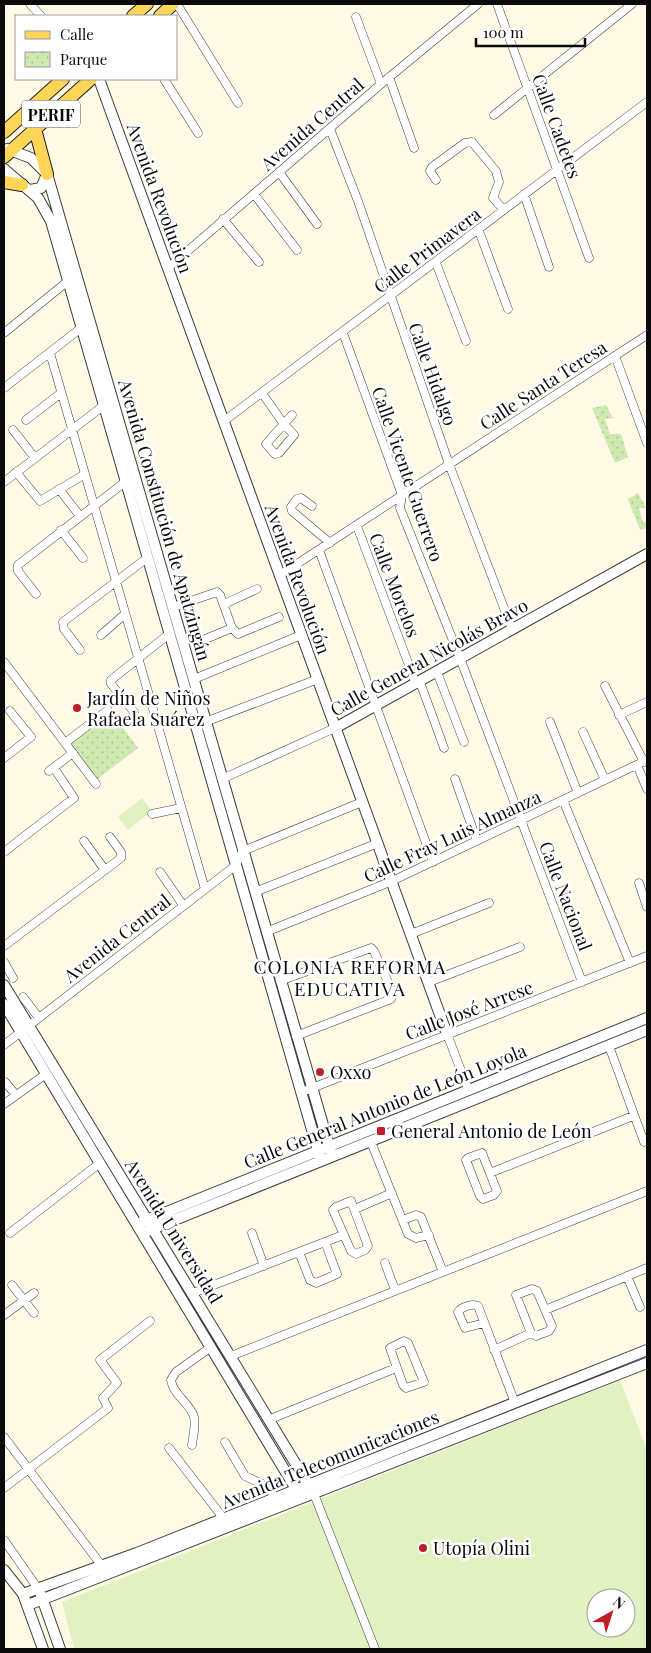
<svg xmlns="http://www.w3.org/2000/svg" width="651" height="1653" font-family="'Playfair Display',serif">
<defs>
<pattern id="park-dots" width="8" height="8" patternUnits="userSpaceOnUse" patternTransform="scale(1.25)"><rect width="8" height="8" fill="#ceeab0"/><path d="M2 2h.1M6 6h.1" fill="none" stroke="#b0c796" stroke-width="1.8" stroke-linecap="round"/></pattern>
</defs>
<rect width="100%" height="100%" fill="#fffae6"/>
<path fill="url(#park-dots)" d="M 606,405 L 613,418 L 605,419 L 610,434 L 621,434 L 628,457 L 615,463 L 592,408 Z
M 638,493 L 646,508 L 639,508 L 643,523 L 647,522 L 647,528 L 640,530 L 628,499 Z
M 111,712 L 138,748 L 96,780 L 69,744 Z"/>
<path fill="#e1f1c2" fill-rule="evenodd" d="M 142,798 L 152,811 L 128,830 L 118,817 Z
M 620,1380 L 647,1450 L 647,1649 L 74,1649 L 62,1602 ZM 596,1598 L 626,1598 L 626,1628 L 596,1628 Z"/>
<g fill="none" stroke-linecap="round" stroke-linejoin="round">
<defs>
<path id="minor" d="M 30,4 L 41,16
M 177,4 L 238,103
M 497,4 L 589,258
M 356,17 L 381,84
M 389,77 L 414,148
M 164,79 L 198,133
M 494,115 L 632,4
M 330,129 L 358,201 L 449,464 L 512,629
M 279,172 L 317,224
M 436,180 L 430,171 L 432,167 L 465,143 L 472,142 L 496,171 L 499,182 L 493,198 L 504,210
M 254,194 L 297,250
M 524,194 L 549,267
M 223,219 L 259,262
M 479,231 L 508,309
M 436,263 L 466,341
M 168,268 L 381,84 L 478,4
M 4,333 L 68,281
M 343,333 L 402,495 L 400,508 L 460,658 L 582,982
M 50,353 L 205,889
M 615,356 L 647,443
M 4,388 L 81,328
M 262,393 L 283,423 L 294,435 L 279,453 L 275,454 L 266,444 L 292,415
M 26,420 L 61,393
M 224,421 L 647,102
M 13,430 L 35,458
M 16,472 L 40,501 L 85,474
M 4,482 L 103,406
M 59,489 L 80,516
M 312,506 L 301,498 L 297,499 L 291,507 L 292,511 L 330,543
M 357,526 L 416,684
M 61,530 L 83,558
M 319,550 L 433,862
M 280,575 L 647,335
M 36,594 L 18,571 L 18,565 L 125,482
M 224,604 L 257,589
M 173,607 L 217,592 L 220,595 L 232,628 L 238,634 L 279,617
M 101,635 L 125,614
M 203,640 L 232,628
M 80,650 L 64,629 L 63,622 L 147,558
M 4,662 L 96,784
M 437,672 L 464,742
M 194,679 L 301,635
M 420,682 L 444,748
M 605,686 L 644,762
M 134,712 L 111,684 L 111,680 L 169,634
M 619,715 L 647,702
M 205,722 L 318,679
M 550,722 L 578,793
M 583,732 L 605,780
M 65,743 L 108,710
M 4,758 L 31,737 L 10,711
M 637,765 L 647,789
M 49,771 L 73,753
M 222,779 L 337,727
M 455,779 L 477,841
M 563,800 L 630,963
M 152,814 L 181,808
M 84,841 L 105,870
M 4,852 L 74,798 L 54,768
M 160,872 L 183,905
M 639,883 L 647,907
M 255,892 L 378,843
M 266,932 L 392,881 L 647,760
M 411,934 L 489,903
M 4,946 L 121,858 L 121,852 L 110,837
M 4,962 L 13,978
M 280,981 L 371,948 L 374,951 L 393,993 L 391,999 L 296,1036
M 429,982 L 520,947
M 23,997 L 39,1018
M 447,1034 L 468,1089
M 4,1045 L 235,866 L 243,851 L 362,802
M 609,1046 L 644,1142
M 5,1082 L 16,1095
M 307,1090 L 647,956
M 4,1104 L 46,1074
M 371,1142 L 408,1234 L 416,1238 L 429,1235
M 482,1153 L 497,1191 L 494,1195 L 483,1199 L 480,1196 L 466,1160 L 468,1158 Z
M 490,1173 L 633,1116
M 351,1201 L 368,1246 L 365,1250 L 356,1254 L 351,1251 L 333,1210 L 336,1207 Z
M 355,1209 L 392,1193
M 403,1220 L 416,1215 L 421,1217 L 443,1272
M 10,1233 L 100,1163
M 252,1233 L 264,1266
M 299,1252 L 310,1280 L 316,1283 L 337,1274 L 325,1242
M 385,1263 L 395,1290
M 627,1276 L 640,1307
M 12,1285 L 34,1313
M 532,1289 L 537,1291 L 552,1326 L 549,1331 L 536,1336 L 531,1333 L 516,1295 Z
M 193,1293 L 343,1235
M 545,1310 L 647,1268
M 4,1315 L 34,1293
M 484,1323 L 465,1328 L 458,1312 C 461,1307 473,1303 478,1306 L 515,1403
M 404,1341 L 408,1343 L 424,1382 L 406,1388 L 403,1385 L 390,1348 Z
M 494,1350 L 531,1333
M 231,1356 L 647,1191
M 268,1420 L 396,1368
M 4,1437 L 102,1566
M 225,1442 L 245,1476 L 267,1486 L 276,1498
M 192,1445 C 193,1436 196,1425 194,1417 C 190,1403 173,1395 171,1380 L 176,1372 L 211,1347
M 169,1448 L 224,1519
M 4,1488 L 108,1408 L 103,1398 L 117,1383 L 100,1360 L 150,1321
M 314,1494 L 375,1649
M 4,1540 L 39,1590"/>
<path id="tertiary" d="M 99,79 L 447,1034
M 7,149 L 31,158 L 47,174 L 332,1156
M 4,169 L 38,198 L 51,221 L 321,1161
M 30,190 L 41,188 L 47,174
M 337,727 L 647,554
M 4,985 L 311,1489
M 4,1004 L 299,1494
M 142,1222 L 647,1018
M 147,1231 L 647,1030
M 4,1570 L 23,1594 L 43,1649
M 23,1594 L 137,1553 L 647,1350
M 41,1595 L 60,1649
M 28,1605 L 647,1363"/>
<path id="primary" d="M 133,16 L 147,4
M 160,16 L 173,4
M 35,129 L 47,174
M 4,132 L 63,79
M 4,157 L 91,79
M 4,182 L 22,185"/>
</defs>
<use href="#minor" stroke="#3d3d3d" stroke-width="9"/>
<use href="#tertiary" stroke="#3d3d3d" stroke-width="12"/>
<use href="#primary" stroke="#1b1b1b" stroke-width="14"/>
<use href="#minor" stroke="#fff" stroke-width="8"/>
<use href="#tertiary" stroke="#fff" stroke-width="10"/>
<use href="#primary" stroke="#fed557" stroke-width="12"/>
</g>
<g fill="#bd1e27" stroke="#fff" stroke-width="2">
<circle cx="77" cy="708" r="5"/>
<circle cx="320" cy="1072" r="5"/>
<rect x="376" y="1126" width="10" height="10" rx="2.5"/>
<circle cx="423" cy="1548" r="5"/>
</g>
<g text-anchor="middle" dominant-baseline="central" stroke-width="5" stroke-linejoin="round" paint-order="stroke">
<rect fill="#fff" stroke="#545454" stroke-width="1" x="22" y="100.5" width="58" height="27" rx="4"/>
<g font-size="16" font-weight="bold" fill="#0a0a0a">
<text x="51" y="114">PERIF</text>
</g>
<g font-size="18" fill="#0a0a0a" stroke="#fff">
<text transform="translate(312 124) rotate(-41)">Avenida Central</text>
<text transform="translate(557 126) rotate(70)">Calle Cadetes</text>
<text transform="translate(160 198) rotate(70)">Avenida Revolución</text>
<text transform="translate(427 250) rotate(-37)">Calle Primavera</text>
<text transform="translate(433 374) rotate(70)">Calle Hidalgo</text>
<text transform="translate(543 385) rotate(-33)">Calle Santa Teresa</text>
<text transform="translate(408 474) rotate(71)">Calle Vicente Guerrero</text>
<text transform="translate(165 520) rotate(74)">Avenida Constitución de Apatzingán</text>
<text transform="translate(298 579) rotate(70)">Avenida Revolución</text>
<text transform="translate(395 585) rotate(69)">Calle Morelos</text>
<text transform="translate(429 657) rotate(-29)">Calle General Nicolás Bravo</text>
<text transform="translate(452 836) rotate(-25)">Calle Fray Luis Almanza</text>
<text transform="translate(566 896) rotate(69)">Calle Nacional</text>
<text transform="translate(117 938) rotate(-38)">Avenida Central</text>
<text transform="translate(469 1010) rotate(-21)">Calle José Arrese</text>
<text transform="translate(385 1106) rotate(-22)">Calle General Antonio de León Loyola</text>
<text transform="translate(174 1231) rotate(58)">Avenida Universidad</text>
<text transform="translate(330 1459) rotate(-22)">Avenida Telecomunicaciones</text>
</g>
<g font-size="18" fill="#0a0a0a" stroke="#fff" text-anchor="start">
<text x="87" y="698">Jardín de Niños<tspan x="87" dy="21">Rafaela Suárez</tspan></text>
<text x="330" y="1072">Oxxo</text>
<text x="391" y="1131">General Antonio de León</text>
<text x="433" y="1548">Utopía Olini</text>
</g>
<g font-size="19" letter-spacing="1" fill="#0a0a0a" stroke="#fff">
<text x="350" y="966">COLONIA REFORMA<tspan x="350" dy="22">EDUCATIVA</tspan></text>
</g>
</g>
<rect width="651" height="1653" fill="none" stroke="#0a0a0a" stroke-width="10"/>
<rect x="15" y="15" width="162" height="65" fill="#ffffff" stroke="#9d9d9d"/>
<rect x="25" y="31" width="25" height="8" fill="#fed557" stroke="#9d9d9d"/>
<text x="60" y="40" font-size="15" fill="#0a0a0a">Calle</text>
<rect x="25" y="52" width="25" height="15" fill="url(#park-dots)" stroke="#9d9d9d"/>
<text x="60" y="65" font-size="15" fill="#0a0a0a">Parque</text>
<g transform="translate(611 1613) rotate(39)"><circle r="24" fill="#ffffff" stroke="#9d9d9d"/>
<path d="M0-4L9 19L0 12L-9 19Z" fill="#bd1e27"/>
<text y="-8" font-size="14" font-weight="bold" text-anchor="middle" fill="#0a0a0a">N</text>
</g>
<path d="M476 38v8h109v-8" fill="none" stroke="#0a0a0a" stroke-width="2.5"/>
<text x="483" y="38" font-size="15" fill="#0a0a0a" stroke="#ffffff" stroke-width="4" paint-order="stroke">100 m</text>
</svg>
